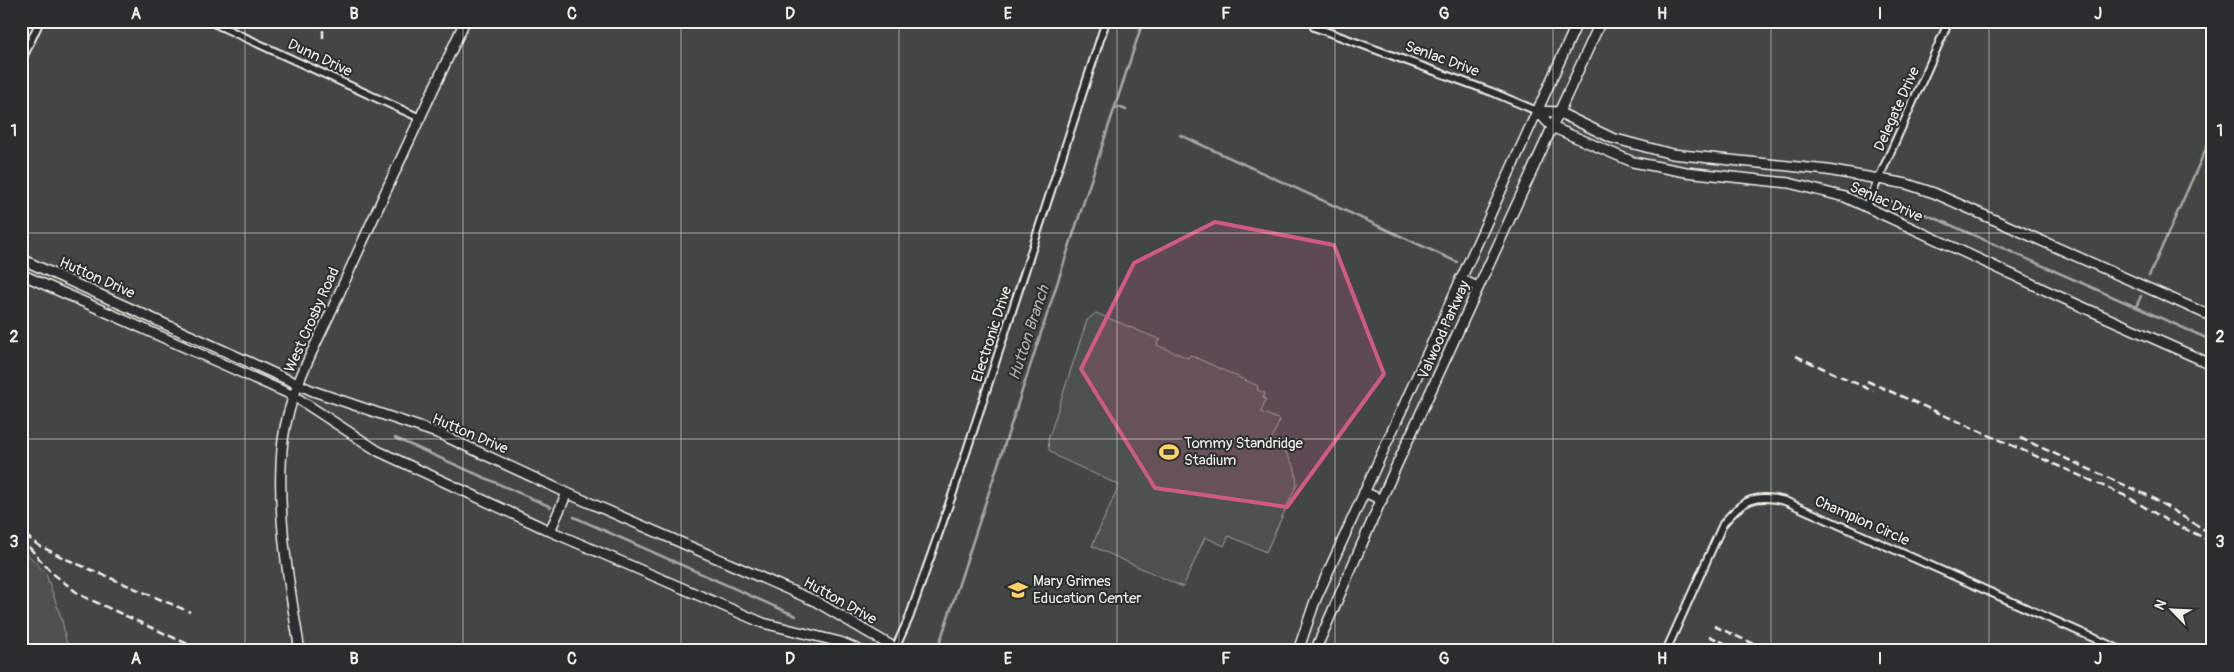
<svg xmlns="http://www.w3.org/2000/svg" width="2234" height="672" font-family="Pangolin,sans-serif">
<rect width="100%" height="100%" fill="#363939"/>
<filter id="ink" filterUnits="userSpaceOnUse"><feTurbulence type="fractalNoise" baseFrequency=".02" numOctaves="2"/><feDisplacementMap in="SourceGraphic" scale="10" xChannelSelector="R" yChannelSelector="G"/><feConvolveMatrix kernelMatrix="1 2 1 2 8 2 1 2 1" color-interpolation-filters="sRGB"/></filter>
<g filter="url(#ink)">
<path fill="#434645" d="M 21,21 L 2213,21 L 2213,651 L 68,651 L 62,620 L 46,574 L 21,547 Z"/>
<path fill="#4e514f" stroke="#a1a19c" d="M 1096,313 L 1161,340 L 1158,341 L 1157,345 L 1188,358 L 1190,355 L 1258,386 L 1257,390 L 1265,393 L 1263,398 L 1266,399 L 1261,412 L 1280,420 L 1271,440 L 1282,445 L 1295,469 L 1297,484 L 1266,552 L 1229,536 L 1224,546 L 1205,537 L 1183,587 L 1092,546 L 1119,485 L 1058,457 L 1049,450 L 1048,440 L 1087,320 Z
M 21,547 L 46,574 L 62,620 L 68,651 L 21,651 Z"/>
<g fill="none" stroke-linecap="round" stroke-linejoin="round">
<path stroke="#a8a7a1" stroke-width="2.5" d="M 1114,110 L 1119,107 L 1126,110
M 1180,135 L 1457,262
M 1885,199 L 1937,219 L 2213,341
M 2149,276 L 2213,133
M 2136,307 L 2141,296
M 395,438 L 551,507
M 574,517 L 796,616
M 937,651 L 1143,21"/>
<defs>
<path id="minor" d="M 209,21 L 420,118
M 1317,21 L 1314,27 L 1492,92 L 1537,111
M 21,62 L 40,21
M 1866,207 L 1949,21
M 894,651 L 909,618 L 954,490 L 1106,21
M 1666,651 L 1723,524 C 1742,500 1755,493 1785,501 L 2123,651"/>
<path id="tertiary" d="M 1537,111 L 1552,127 L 1633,162 L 1686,172 L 1789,183 L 1845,197 L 2058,296 L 2213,365
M 1537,111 L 1558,112 L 1612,138 L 1672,154 L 1827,170 L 1907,184 L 1934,193 L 2213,317
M 21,259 L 313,391 L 440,434 L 567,493 L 815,601 L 900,651
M 21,274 L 294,396 L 378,451 L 550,531 L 763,623 L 840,642 L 861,651
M 550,531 L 567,493
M 300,651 C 289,585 275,507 283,440 C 289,392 315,347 335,303 C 377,208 422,115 465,21"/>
<path id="secondary" d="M 1460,279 L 1478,287
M 1364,492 L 1382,500
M 1298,651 L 1315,601 L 1578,21
M 1315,651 L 1394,471 L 1601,21"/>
</defs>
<use href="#minor" stroke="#f4f1e8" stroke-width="10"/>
<use href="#tertiary" stroke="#f4f1e8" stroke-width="12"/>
<use href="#secondary" stroke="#f4f1e8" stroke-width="12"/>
<use href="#minor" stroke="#2a2d2e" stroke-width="6"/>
<use href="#tertiary" stroke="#2a2d2e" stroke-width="9"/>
<use href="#secondary" stroke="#2a2d2e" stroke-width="9"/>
<path stroke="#f4f1e8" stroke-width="2.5" stroke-dasharray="8 4" stroke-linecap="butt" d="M 331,21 L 332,24
M 323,38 L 323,21
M 1796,356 L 1873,391
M 1867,381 L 2128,497 L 2166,520 L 2213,542
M 2020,438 L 2151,497 L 2213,535
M 25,535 L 38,545 L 66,559 L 190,612
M 21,538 L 51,572 L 80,595 L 203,651
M 1714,626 L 1770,651
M 1709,636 L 1742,651"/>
</g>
</g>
<path fill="#d15985" fill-opacity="0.2" stroke="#d15985" stroke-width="4" stroke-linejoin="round" d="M 1215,222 L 1334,245 L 1384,374 L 1287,507 L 1155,488 L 1081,369 L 1134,263 Z"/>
<path fill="none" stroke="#f4f1e8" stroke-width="1" stroke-opacity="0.55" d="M 245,21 L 245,651M 463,21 L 463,651M 681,21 L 681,651M 899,21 L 899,651M 1117,21 L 1117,651M 1335,21 L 1335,651M 1553,21 L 1553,651M 1771,21 L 1771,651M 1989,21 L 1989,651M 21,233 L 2213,233M 21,439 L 2213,439"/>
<defs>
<symbol id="stadium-bare" viewBox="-9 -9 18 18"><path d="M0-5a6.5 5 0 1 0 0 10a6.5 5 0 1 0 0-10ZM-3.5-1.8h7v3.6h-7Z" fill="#ffd166" stroke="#2a2d2e" stroke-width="2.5" paint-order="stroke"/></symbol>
<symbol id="school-bare" viewBox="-9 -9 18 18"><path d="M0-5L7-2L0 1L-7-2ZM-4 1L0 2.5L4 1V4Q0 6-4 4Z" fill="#ffd166" stroke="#2a2d2e" stroke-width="2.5" paint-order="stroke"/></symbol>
</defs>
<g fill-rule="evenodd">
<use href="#stadium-bare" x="1155" y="438" width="28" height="28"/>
<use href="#school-bare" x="1004" y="576" width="28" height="28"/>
</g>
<g text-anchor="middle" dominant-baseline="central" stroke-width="4" stroke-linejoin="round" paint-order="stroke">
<g font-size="15" fill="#f4f1e8" stroke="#2a2d2e">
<text transform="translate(320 58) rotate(25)">Dunn Drive</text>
<text transform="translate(1442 59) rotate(20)">Senlac Drive</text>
<text transform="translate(1897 109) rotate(-66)">Delegate Drive</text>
<text transform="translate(1886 202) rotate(24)">Senlac Drive</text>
<text transform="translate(97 278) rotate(24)">Hutton Drive</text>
<text transform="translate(312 320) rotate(-66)">West Crosby Road</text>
<text transform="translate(1444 330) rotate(-66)">Valwood Parkway</text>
<text transform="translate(992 334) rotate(-72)">Electronic Drive</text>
<text transform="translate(470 434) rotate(23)">Hutton Drive</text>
<text transform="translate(1862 521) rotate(24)">Champion Circle</text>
<text transform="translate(840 601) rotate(29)">Hutton Drive</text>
</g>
<g font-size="15" fill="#f4f1e8" stroke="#2a2d2e" text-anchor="start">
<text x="1184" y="443">Tommy Standridge<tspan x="1184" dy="17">Stadium</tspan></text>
<text x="1033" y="581">Mary Grimes<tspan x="1033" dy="17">Education Center</tspan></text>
</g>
<g font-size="16" font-style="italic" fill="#b4b3ad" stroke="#2a2d2e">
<text transform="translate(1029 333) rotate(-72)">Hutton Branch</text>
</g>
</g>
<rect width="2234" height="672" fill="none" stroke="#2a2d2e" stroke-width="55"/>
<g transform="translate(2172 610) rotate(294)" stroke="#2a2d2e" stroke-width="4" paint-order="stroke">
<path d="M0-4L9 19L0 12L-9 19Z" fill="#f4f1e8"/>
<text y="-8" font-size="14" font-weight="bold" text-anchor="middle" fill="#f4f1e8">N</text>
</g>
<rect x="28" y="28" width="2178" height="616" fill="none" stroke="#f4f1e8" stroke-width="2"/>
<g font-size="16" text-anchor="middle" font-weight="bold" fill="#f4f1e8">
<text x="136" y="19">A</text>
<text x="354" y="19">B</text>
<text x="572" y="19">C</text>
<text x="790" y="19">D</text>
<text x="1008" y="19">E</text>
<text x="1226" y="19">F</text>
<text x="1444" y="19">G</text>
<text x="1662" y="19">H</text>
<text x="1880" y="19">I</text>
<text x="2098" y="19">J</text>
<text x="14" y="136">1</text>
<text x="2220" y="136">1</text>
<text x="14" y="342">2</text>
<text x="2220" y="342">2</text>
<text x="14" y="547">3</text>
<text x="2220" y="547">3</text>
<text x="136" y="664">A</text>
<text x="354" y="664">B</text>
<text x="572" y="664">C</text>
<text x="790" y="664">D</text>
<text x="1008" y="664">E</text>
<text x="1226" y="664">F</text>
<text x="1444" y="664">G</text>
<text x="1662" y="664">H</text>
<text x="1880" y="664">I</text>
<text x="2098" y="664">J</text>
</g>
</svg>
